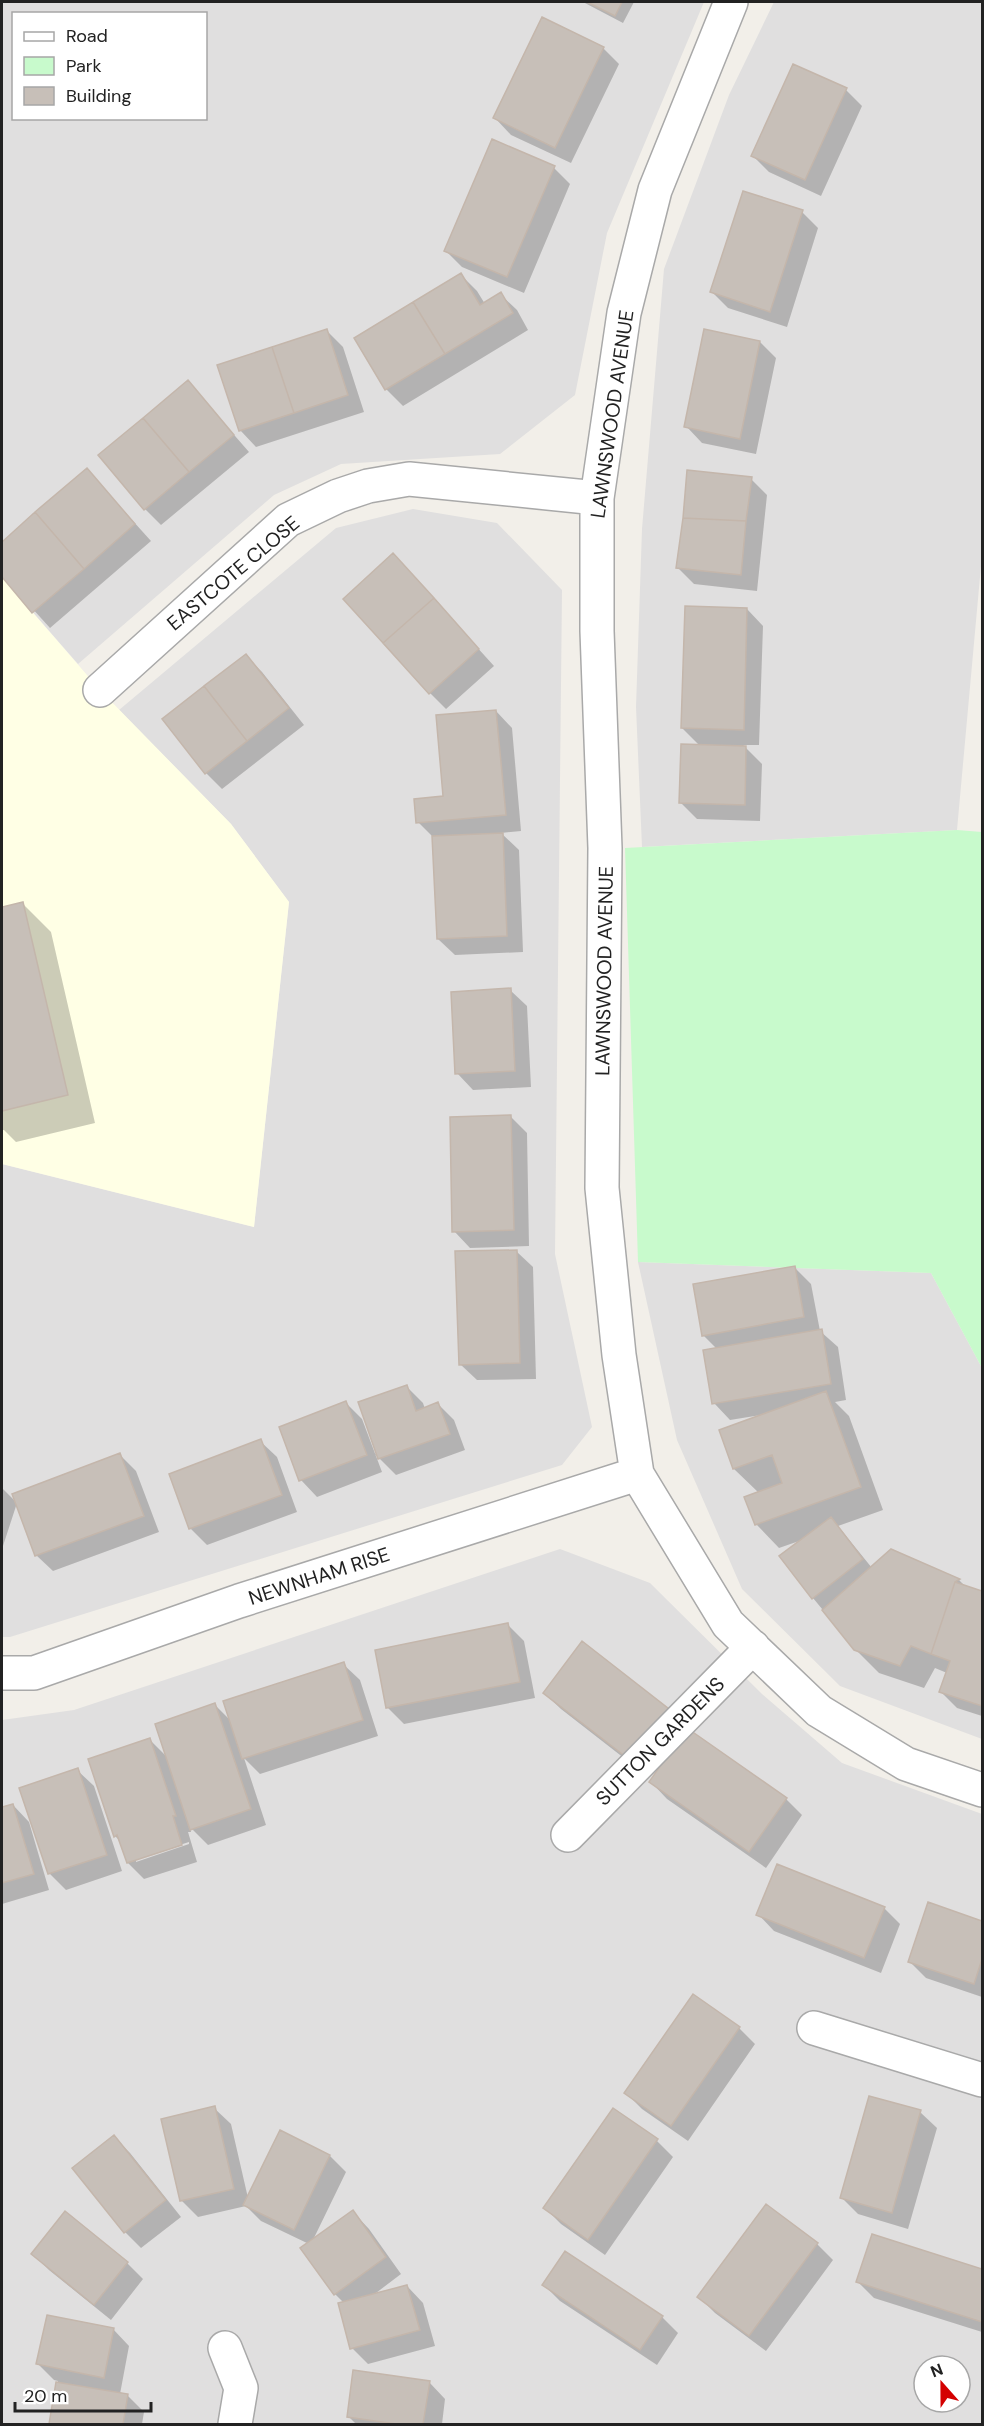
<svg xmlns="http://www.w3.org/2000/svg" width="984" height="2426" font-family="'DM Sans',sans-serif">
<rect width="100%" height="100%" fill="#f2efe9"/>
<path fill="#e0dfdf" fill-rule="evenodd" d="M 2,2 L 704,2 L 607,233 L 575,395 L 500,454 L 341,464 L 274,495 L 78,664 L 2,577 ZM 14,14 L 206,14 L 206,118 L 14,118 Z
M 774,2 L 982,2 L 982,555 L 957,830 L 642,847 L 636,707 L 642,529 L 664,269 L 729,95 Z
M 413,509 L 497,523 L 562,590 L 555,1254 L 592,1427 L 562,1465 L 10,1637 L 2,1637 L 2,1164 L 254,1227 L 289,902 L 231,824 L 119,710 L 336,528 Z
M 638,1262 L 931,1273 L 982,1368 L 982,1739 L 840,1686 L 742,1589 L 677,1440 Z
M 560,1549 L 650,1583 L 762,1694 L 842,1763 L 982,1814 L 982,2424 L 2,2424 L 2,1720 L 74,1710 ZM 924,2366 L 960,2366 L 960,2402 L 924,2402 Z"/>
<path fill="#ffffe5" d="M 2,577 L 100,690 L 231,824 L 289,902 L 254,1227 L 2,1164 Z"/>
<path fill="#c8facc" d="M 957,830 L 982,832 L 982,1368 L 931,1273 L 638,1262 L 625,848 Z"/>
<path fill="#0003" fill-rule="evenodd" d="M 583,2 L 634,2 L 623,23 Z
M 603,48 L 619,64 L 571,163 L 511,135 L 495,118 Z
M 846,90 L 862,106 L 821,196 L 769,172 L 752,155 Z
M 554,168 L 570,184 L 524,293 L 462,267 L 445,250 Z
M 802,212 L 818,228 L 787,327 L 728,308 L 712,292 Z
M 461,275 L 477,291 L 485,304 L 500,294 L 517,310 L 528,330 L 403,406 L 386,389 L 356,338 Z
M 326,330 L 343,347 L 364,412 L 256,447 L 240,430 Z
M 760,342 L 776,358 L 756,454 L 702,443 L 686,426 Z
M 188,382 L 249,452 L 161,525 L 145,509 Z
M 87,470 L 151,541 L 50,628 L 2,575 L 2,544 Z
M 751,479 L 767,495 L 757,591 L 694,584 L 678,568 Z
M 409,572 L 494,666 L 446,709 L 430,693 Z
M 747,609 L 763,626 L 759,745 L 743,745 L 762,764 L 760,821 L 697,819 L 681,803 L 700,746 L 682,728 Z
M 246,656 L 262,672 L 304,725 L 222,789 L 206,773 Z
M 496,711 L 512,728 L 521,831 L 501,833 L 519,850 L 523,952 L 455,955 L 438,939 L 434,838 L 418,822 L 445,797 Z
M 23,904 L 51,932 L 95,1123 L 16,1142 L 4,1130 L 2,1130 L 2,909 Z
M 510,990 L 527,1006 L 531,1087 L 473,1090 L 457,1073 Z
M 511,1117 L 527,1133 L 529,1246 L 470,1248 L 454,1231 Z
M 516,1251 L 533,1267 L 536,1379 L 477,1380 L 460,1364 Z
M 795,1268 L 811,1284 L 820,1331 L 838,1347 L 846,1400 L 835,1402 L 849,1416 L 883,1510 L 838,1526 L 872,1568 L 891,1551 L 959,1580 L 966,1587 L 982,1593 L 982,1716 L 957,1708 L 941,1692 L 947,1673 L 935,1668 L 924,1688 L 879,1673 L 855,1649 L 813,1598 L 802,1540 L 779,1548 L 756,1524 L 759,1493 L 734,1469 L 721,1431 L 761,1415 L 730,1420 L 714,1403 L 717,1349 L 704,1336 Z
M 406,1386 L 423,1403 L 425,1409 L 438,1404 L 454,1420 L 465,1450 L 396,1475 L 375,1454 L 378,1453 Z
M 346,1403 L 362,1419 L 382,1472 L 317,1497 L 301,1480 L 281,1428 Z
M 260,1441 L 277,1457 L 297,1512 L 207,1545 L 190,1528 Z
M 120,1455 L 136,1471 L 159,1532 L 53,1571 L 36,1555 Z
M 2,1488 L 17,1503 L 2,1549 Z
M 508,1625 L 524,1641 L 535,1698 L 404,1724 L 388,1708 Z
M 343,1664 L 360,1680 L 378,1736 L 260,1774 L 244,1758 L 266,1825 L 208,1845 L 190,1827 L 191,1832 L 188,1832 L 197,1862 L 144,1879 L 128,1863 L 121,1842 L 115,1836 L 150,1740 L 168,1758 L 215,1705 L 232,1722 ZM 189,1842 L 189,1844 L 136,1862 L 136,1859 Z
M 544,1693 L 668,1710 L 647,1776 L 561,1709 Z
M 77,1770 L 94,1786 L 122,1871 L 66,1890 L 49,1873 Z
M 651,1782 L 786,1799 L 802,1815 L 766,1868 L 667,1799 Z
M 13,1805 L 29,1822 L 49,1890 L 2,1904 L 2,1809 Z
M 929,1904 L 982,1923 L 982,1997 L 926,1978 L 910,1962 Z
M 884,1908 L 900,1924 L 881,1973 L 774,1931 L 758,1914 Z
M 739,2028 L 755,2044 L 688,2141 L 642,2109 L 626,2093 Z
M 214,2108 L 231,2124 L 248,2198 L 330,2156 L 346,2172 L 312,2242 L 353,2212 L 369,2229 L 401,2274 L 372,2296 L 407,2286 L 423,2303 L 435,2346 L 368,2364 L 352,2348 L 344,2303 L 335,2294 L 309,2244 L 261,2221 L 246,2206 L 198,2217 L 181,2200 Z
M 613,2110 L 657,2141 L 673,2157 L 605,2255 L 561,2224 L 545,2208 Z
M 920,2112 L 937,2128 L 908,2229 L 858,2214 L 842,2198 Z
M 114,2137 L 130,2153 L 181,2217 L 141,2248 L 125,2232 Z
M 873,2236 L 982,2270 L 982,2332 L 874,2298 L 858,2282 Z
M 817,2244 L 833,2260 L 766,2351 L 715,2313 L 699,2297 Z
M 33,2254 L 127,2263 L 143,2279 L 111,2320 L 49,2270 Z
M 544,2285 L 662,2317 L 678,2333 L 657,2365 L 560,2301 Z
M 113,2329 L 129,2346 L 120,2394 L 128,2396 L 144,2412 L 142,2424 L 50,2424 L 58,2381 L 54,2380 L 38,2364 Z
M 429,2382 L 445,2399 L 442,2424 L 356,2424 L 348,2416 Z"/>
<path fill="#c7bfb8" stroke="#c4b6ab" stroke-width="1.5" d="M 587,2 L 622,2 L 615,16 Z
M 542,17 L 604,47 L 555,148 L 493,118 Z
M 793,64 L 847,88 L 805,180 L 751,156 Z
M 492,139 L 555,166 L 507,277 L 444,251 Z
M 743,191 L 803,210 L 770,312 L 710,292 Z
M 461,273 L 480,305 L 501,292 L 513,313 L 445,354 L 413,302 Z
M 413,302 L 445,354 L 385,390 L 354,338 Z
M 327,329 L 348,395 L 294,413 L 272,347 Z
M 704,329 L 760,341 L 740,439 L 684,427 Z
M 272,347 L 294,413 L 239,431 L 217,365 Z
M 188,380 L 234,435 L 189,472 L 143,418 Z
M 143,418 L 189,472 L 144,510 L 98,455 Z
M 87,468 L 135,524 L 84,569 L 35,512 Z
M 687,470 L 752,477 L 746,521 L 683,518 Z
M 35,512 L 84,569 L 32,613 L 2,577 L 2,542 Z
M 683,518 L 746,521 L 741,575 L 676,568 Z
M 393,553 L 434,598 L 383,643 L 343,599 Z
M 434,598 L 479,649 L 429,694 L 383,643 Z
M 685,606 L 747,608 L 744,730 L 681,728 Z
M 246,654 L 289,708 L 247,741 L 204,686 Z
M 204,686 L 247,741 L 205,774 L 162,719 Z
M 496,710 L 506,815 L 416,823 L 414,799 L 443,796 L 436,715 Z
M 681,744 L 746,746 L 745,805 L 679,803 Z
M 503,833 L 507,936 L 437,939 L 432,836 Z
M 23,902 L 68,1095 L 2,1111 L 2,907 Z
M 511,988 L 515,1071 L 455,1074 L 451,992 Z
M 511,1115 L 514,1230 L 452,1232 L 450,1117 Z
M 517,1250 L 520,1363 L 459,1365 L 455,1251 Z
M 795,1266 L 804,1317 L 702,1336 L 693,1284 Z
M 822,1329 L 831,1384 L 712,1404 L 703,1350 Z
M 407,1385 L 416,1411 L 438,1402 L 450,1434 L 378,1459 L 358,1402 Z
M 826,1391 L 861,1487 L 755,1525 L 744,1497 L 782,1483 L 772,1455 L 733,1469 L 719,1430 Z
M 346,1401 L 367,1455 L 299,1481 L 279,1427 Z
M 261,1439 L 282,1495 L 189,1529 L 169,1474 Z
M 120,1453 L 144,1516 L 35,1556 L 12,1494 Z
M 831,1517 L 863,1559 L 812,1599 L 779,1556 Z
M 891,1549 L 960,1579 L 955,1582 L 931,1654 L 911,1646 L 900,1666 L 854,1650 L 822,1610 Z
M 955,1582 L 982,1591 L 982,1706 L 939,1692 L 950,1661 L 931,1654 Z
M 508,1623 L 520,1682 L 386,1708 L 375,1650 Z
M 582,1641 L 669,1709 L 630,1760 L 543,1693 Z
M 344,1662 L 363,1720 L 242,1759 L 223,1701 Z
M 215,1703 L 251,1809 L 190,1830 L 155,1724 Z
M 687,1728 L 787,1798 L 749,1852 L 649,1782 Z
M 150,1738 L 176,1816 L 173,1816 L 182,1845 L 127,1863 L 117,1835 L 114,1837 L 88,1759 Z
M 78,1768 L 107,1855 L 48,1874 L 19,1788 Z
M 13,1804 L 34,1874 L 2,1883 L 2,1807 Z
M 777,1864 L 885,1907 L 864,1958 L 756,1915 Z
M 928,1902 L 982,1921 L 982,1959 L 974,1984 L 908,1962 Z
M 693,1994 L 740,2027 L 671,2126 L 624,2093 Z
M 869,2096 L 921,2110 L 892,2213 L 840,2198 Z
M 215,2106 L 234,2189 L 180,2201 L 161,2119 Z
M 613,2108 L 658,2139 L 588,2240 L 543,2208 Z
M 280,2130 L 330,2155 L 294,2230 L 243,2205 Z
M 114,2135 L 166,2200 L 124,2233 L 72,2168 Z
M 766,2204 L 818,2243 L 749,2336 L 697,2297 Z
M 353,2210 L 386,2257 L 334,2295 L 300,2248 Z
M 65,2211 L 128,2262 L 94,2305 L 31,2254 Z
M 872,2234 L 982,2269 L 982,2322 L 856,2282 Z
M 565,2251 L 663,2316 L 640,2350 L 542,2285 Z
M 407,2285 L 420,2330 L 350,2349 L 338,2303 Z
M 47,2315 L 114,2328 L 104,2378 L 36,2364 Z
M 353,2370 L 430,2381 L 423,2424 L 396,2424 L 347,2417 Z
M 56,2382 L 128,2394 L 123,2424 L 49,2424 Z"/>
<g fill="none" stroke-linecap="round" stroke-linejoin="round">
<defs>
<path id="minor" d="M 731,2 L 655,190 L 624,313 L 597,498 L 597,631 L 605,848 L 602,1188 L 619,1355 L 637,1474 L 728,1624 L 819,1711 L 906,1764 L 982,1790
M 100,690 L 288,520 L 338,496 L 368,486 L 409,479 L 597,498
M 2,1673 L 34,1673 L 239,1601 L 637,1474
M 568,1835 L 753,1647
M 814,2028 L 982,2080
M 225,2348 L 241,2388 L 235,2424"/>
</defs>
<use href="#minor" stroke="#a9a9a9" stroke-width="36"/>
<use href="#minor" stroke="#fff" stroke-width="33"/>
</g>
<g text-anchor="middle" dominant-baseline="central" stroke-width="6" stroke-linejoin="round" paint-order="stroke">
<g font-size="20" fill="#222" stroke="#fff">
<text transform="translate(612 414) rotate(-82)">LAWNSWOOD AVENUE</text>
<text transform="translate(233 573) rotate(-40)">EASTCOTE CLOSE</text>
<text transform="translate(604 971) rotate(-89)">LAWNSWOOD AVENUE</text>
<text transform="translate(319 1576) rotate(-18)">NEWNHAM RISE</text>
<text transform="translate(660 1741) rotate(-45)">SUTTON GARDENS</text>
</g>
</g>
<rect width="984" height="2426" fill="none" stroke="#222222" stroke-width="6"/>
<rect x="12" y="12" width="195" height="108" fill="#ffffff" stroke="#a7a7a7" stroke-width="1.5"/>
<rect x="24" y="32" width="30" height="9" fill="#ffffff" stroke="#a7a7a7" stroke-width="1.5"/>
<text x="66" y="42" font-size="18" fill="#222222">Road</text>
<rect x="24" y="57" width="30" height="18" fill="#c8facc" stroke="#a7a7a7" stroke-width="1.5"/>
<text x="66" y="72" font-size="18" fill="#222222">Park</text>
<rect x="24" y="87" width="30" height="18" fill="#c7bfb8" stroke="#a7a7a7" stroke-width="1.5"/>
<text x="66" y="102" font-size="18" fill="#222222">Building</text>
<g transform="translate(942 2384) rotate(339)"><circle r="28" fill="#ffffff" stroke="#a7a7a7" stroke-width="1.5"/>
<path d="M0-4.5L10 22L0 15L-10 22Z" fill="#d40000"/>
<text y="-9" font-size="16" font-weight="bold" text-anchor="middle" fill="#222222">N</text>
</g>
<path d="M15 2402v9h136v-9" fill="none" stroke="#222222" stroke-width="3"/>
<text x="24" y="2402" font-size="18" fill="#222222" stroke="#ffffff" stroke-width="4.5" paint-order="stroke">20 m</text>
</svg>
